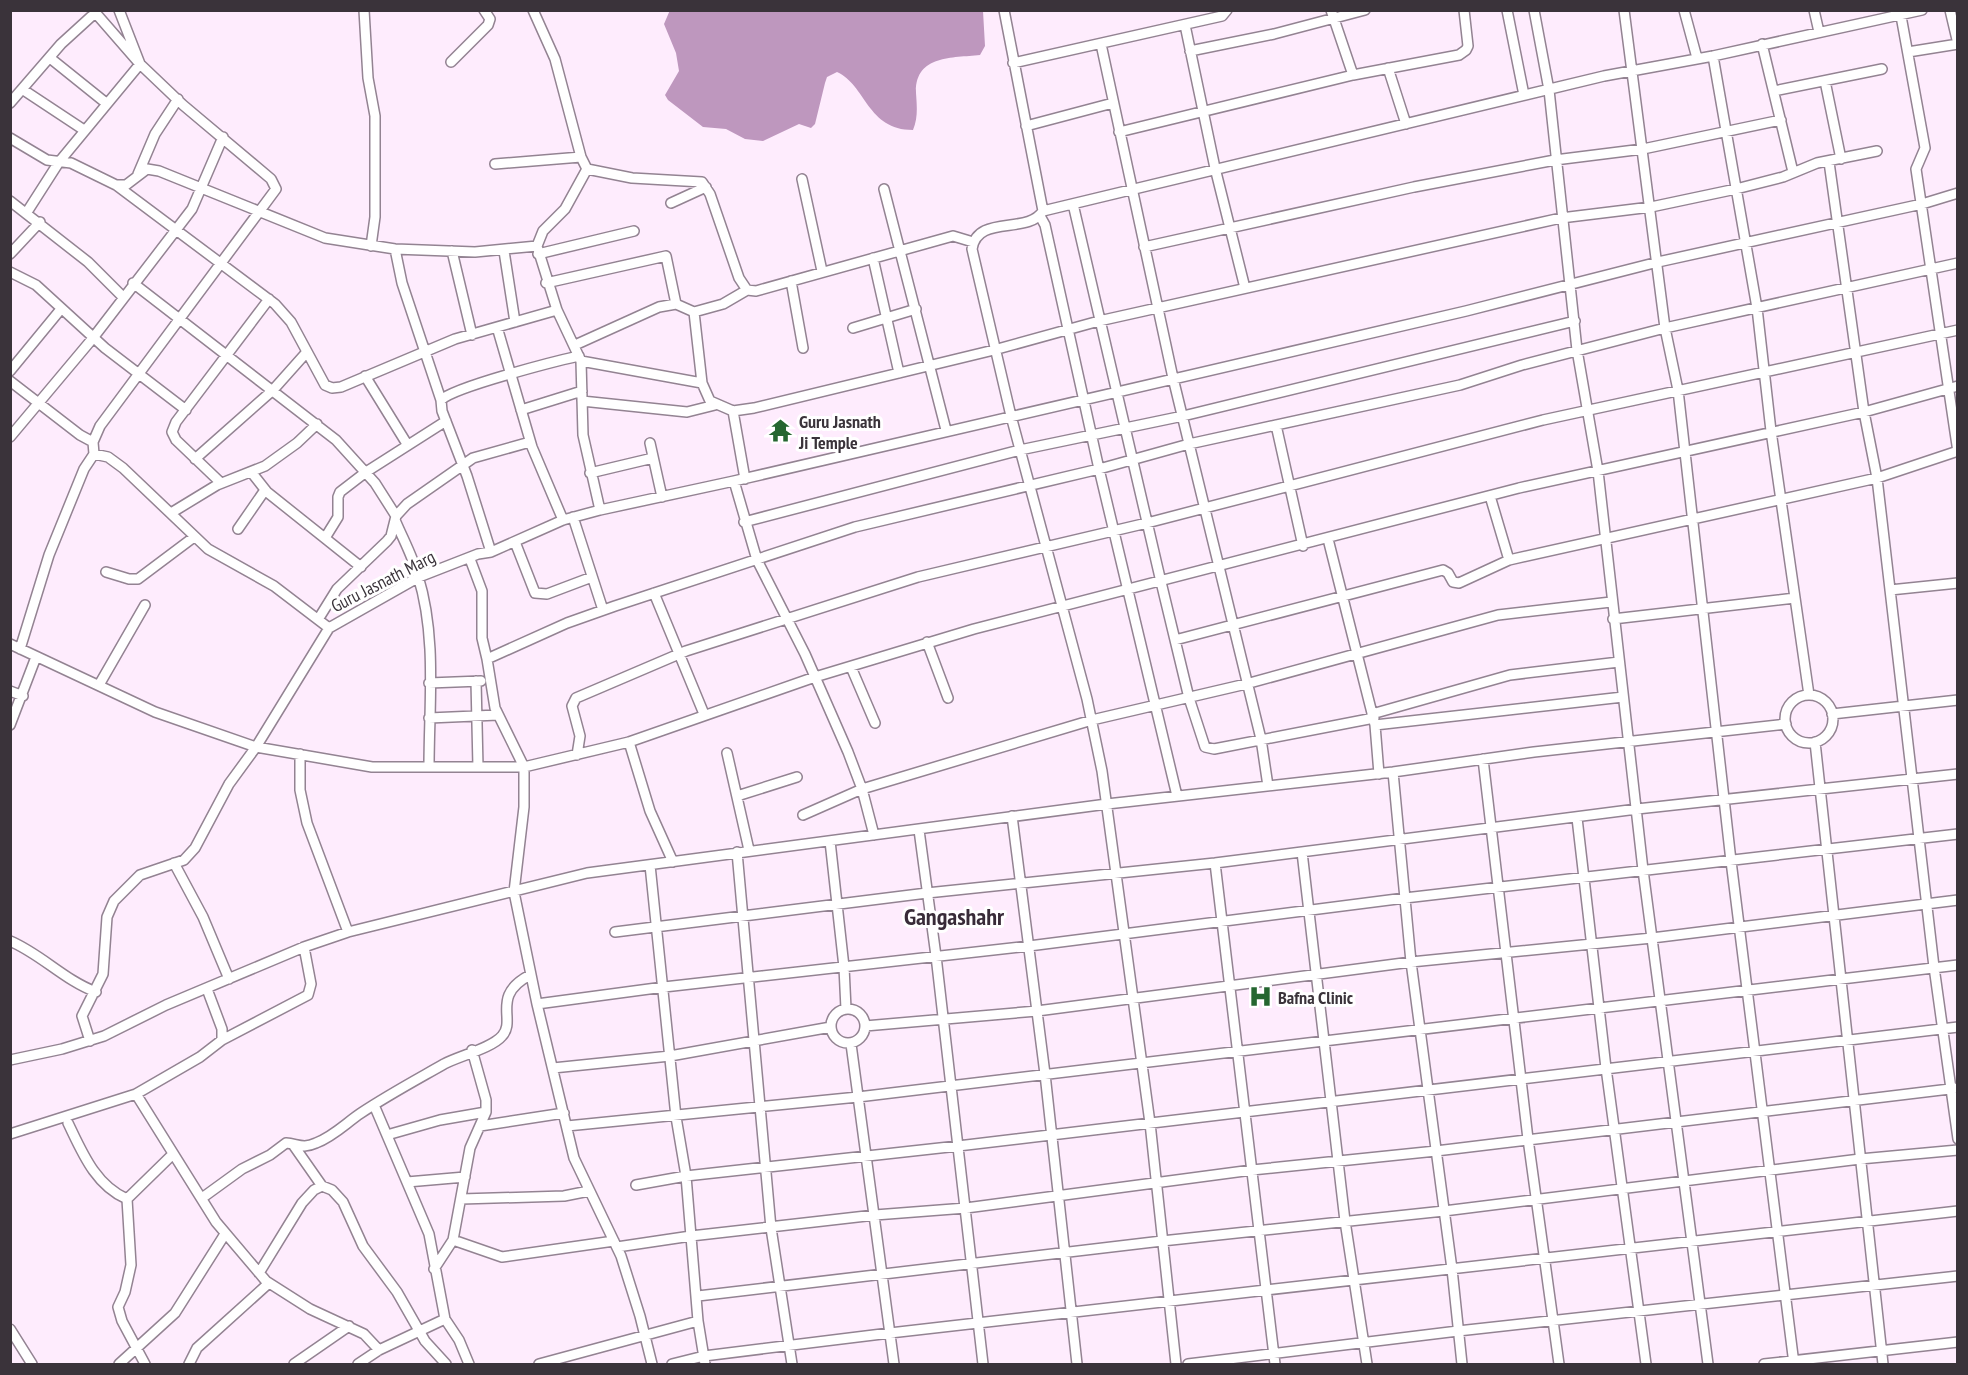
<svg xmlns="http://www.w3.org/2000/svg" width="1968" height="1375" font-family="'PT Sans Narrow',sans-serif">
<rect width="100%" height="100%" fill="#feecfd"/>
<path fill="#be97be" d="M 670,10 L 983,11 L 985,46 L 980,55 C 952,58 915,55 916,93 C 917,107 918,118 913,130 C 867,130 866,85 837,72 L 827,77 L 825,83 L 815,124 L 811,128 L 799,124 L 763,141 L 745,139 L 726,129 L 703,127 L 668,100 L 665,95 L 679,71 L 676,53 L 664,24 Z"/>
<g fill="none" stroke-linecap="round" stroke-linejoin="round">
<defs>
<path id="minor" d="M 93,10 L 140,64 L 183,105 L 271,179 L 276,189 L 100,426 L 93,442 L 94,454
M 364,10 L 368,78 L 375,116 L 375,217 L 371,246
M 533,10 L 555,59 L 581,157 L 587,169 L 632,178 L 702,182 L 710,194 L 739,278 L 747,290 L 756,291 L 953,236 L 973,242
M 1004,10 L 1043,211 C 1028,235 977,214 972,249 L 1011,416 L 1087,699 L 1102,771 L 1150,1123 L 1176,1364
M 1331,10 L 1353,75
M 1507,10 L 1524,95
M 1534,10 L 1549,90 L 1577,350 L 1598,471 L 1643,870 L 1708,1364
M 1624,10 L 1665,328 L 1678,390 L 1731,861 L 1794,1364
M 1684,10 L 1697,58
M 1814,10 L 1819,32
M 1950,10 L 1958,44
M 1901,16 L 1925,148 L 1916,169 L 1958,452
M 1185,25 L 1215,168 L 1245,288
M 1101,44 L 1173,378 L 1261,739 L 1268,786
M 1762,44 L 1793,172
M 1190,51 L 1274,34 L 1365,10
M 1908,52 L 1958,44
M 1713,56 L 1757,308 L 1771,431 L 1809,695
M 50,58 L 106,103
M 451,62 L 488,25 L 490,19 L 484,10
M 1013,63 L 1222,16 L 1227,10
M 1388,68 L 1406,124
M 1825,81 L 1841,159
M 22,89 L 84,130
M 1774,91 L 1882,69
M 10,103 L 61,44 L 95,13
M 1026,126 L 1113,103
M 1119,132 L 1353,75 L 1459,55 L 1466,50 L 1468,46 L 1464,10
M 10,138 L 47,160 L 71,163 L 116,185 L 126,185 L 147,169 L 159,171 L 325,238 L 395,249 L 475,252 L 537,246
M 1829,162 L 1864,412 L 1877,478 L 1934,967 L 1958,1139
M 495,164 L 581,157
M 587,169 L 565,209 L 543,231 L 537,246 L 557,310 L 581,361 L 583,435 L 600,510
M 138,174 L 155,134 L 178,99
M 802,179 L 822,271
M 116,185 L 275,304 L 291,322 L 325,385 L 332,388 L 341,387 L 455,339 L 557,310
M 884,189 L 946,430
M 10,201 L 88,262 L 123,297
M 671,203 L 706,187
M 1073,204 L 1161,582 L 1189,698 L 1205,747 L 1214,749 L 1374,718
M 1043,211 L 1604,76 L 1713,56 L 1922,10
M 27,212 L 59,162 L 140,64 L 119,10
M 1040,216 L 1045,225 L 1099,469 L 1177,796
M 1144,247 L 1414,187 L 1555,160 L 1643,149 L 1781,120
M 395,249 L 402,283 L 441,400
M 452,251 L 472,335
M 504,251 L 515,322
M 10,254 L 40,222
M 538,254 L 634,231
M 873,258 L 899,373
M 10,272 L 36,285 L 105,348 L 186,410
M 791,281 L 803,348
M 133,283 L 336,440 L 375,483 L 396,516
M 546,283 L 666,256 L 676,304
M 694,312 L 702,383 L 710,401 L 733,411 L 754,408 L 994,350 L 1099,321 L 1561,218 L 1651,207 L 1736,189 L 1783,177 L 1817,163 L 1877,151
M 497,327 L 532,447 L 563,520
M 853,328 L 916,309
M 575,345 L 659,307 L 676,304 L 694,312 L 723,304 L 747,290
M 581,361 L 702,383
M 10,371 L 61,309
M 365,376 L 407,444
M 10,381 L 80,435 L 93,442
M 582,401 L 687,412 L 715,405
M 521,410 L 582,391
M 733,411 L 745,479
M 1276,425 L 1303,546
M 10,437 L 93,338 L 192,209 L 223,137
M 650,443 L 662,497
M 195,459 L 273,390 L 306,353
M 252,473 L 267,492 L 361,567
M 590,473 L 653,458
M 734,481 L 757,560 L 805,654 L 848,752 L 862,789 L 874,835
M 221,483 L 176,440 L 172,432 L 176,422 L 269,299
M 1490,496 L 1509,560
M 171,513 L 217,485 L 265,466 L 297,443 L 317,424
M 573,517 L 603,610
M 395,520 C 403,539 413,557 418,576 C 437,637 429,704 429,767
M 744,522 L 1020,450 L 1183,416 L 1575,321
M 238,529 L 265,490
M 325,538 L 338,517 L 338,497 L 340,492 L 366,472 L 446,421
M 1328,539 L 1375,725 L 1379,774
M 515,542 L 535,593 L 547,594 L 592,577
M 491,552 L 467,476 L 442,411 L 441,400 C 454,387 556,361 579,356
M 470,559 L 482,591 L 482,638 L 487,659
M 106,572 L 129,579 L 138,579 L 194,537
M 1890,590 L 1958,583
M 654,593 L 704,714
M 319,618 L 337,589 L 387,541 L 391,536 L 396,516 L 407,504 L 473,458 L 530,442
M 1613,619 L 1795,598
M 1175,640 L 1443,570 L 1448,573 L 1453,582 L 1459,583 L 1509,560 L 1877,478 L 1958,451
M 927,642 L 948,698
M 10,644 L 155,712 L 256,747 L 372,767 L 524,767 L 629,742 L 815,677 L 974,629 L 1519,488 L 1864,412 L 1958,386
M 20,649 L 49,555 L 84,469 L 94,454 L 108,457 L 123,468 L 208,549 L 274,586 L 329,628
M 851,667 L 875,723
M 476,681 L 478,767
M 429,683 L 481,681
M 99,685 L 145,605
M 10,691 L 23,696
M1785 719a24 24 0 1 1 48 0a24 24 0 1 1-48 0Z
M 1372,714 L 1510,675 L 1619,662
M 1832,714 L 1958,700
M 429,718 L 498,715
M 10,725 L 36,657
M 1375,725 L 1623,697
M 629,742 L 650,811 L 673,862
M 1815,742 L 1883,1364
M 727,753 L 749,850
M 300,754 L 300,790 L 307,823 L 348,932
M 577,755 L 580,736 L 572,706 L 576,698 L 686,651 L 918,577 L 1147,523 L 1543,420 L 1958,330
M 1483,759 L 1528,1139 L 1559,1364
M 1393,772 L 1411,962 L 1452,1269 L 1462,1364
M 737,796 L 797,777
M 803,815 L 862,789 L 1092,720 L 1246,684 L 1498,615 L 1611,602
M 1012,816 L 1045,1074 L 1077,1364
M 1577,818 L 1606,1068 L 1646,1364
M 919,830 L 936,956 L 983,1364
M 830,841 L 844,967 L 846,1009
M 737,852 L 771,1228 L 792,1364
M 1302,852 L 1345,1221 L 1367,1364
M 174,863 L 203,917 L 229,979
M 1215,863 L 1275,1364
M 650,865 L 676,1117 L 686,1176 L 698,1321 L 705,1364
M 615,932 L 927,893 L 1215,863 L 1637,809 L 1958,774
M 10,941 C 41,954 64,980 96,992
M 537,1004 L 664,987 L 1029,946 L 1405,898 L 1958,834
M831 1026a17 17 0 1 1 34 0a17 17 0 1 1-34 0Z
M 865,1026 L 1037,1011 L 1411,962 L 1652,938 L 1958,900
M 222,1040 L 308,995 L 311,984 L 304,947
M 90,1041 L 82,1016 L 103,974 L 107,917 L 114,901 L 140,875 L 184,860 L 195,848 L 229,784 L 256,747 L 329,628 L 419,577 L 478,554 L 491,552 L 563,520 L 600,510 L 734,481 L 1466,311 L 1658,262 L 1922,204 L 1958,193
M 851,1044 L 894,1364
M 10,1060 L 62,1049 L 104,1036 L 166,1005 L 304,947 L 348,932 L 587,873 L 1107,804 L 1393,772 L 1534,752 L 1786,724
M 553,1068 L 670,1056 L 831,1027
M 136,1094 L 200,1057 L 222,1040 L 222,1029 L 207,989
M 374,1105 L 429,1234 L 445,1319 L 459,1340 L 469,1364
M 68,1123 C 82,1152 95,1185 127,1199
M 480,1126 L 564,1113
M 567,1126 L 858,1097 L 1958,965
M 10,1134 L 136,1094 L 216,1222 L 266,1281 L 310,1309 L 364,1334 L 379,1350
M 387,1135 L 440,1120 L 486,1112
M 294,1146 L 322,1186
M 407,1182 L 465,1177
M 636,1185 L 686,1176 L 958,1146 L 1958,1027
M 202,1198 L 242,1169 L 270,1155 L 286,1143 C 298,1144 303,1149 316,1143 C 334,1136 346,1123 361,1113 C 388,1095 416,1080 444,1064 C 459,1056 492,1048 502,1036 C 517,1020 490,996 530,975
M 461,1199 L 564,1196 L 589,1191
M 453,1240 L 502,1257 L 614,1241
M 617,1247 L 691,1236 L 875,1215 L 966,1208 L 1252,1170 L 1436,1151 L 1958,1088
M 434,1269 L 453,1240 L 470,1148 L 486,1112 L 486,1100 L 472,1050
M 259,1273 L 302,1203 L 314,1190 L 322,1186 L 332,1190 L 343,1202 L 363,1246 L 397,1292 L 425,1341 L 446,1364
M 698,1296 L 1162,1241 L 1444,1211 L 1860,1159 L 1958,1150
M 10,1329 L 32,1364
M 119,1364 L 175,1313 L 225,1234
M 145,1364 L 122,1321 L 118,1307 L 125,1292 L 131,1265 L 127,1199 L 172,1155
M 189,1364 L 197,1348 L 269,1283
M 294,1364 L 349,1326
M 358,1364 L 379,1350 L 445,1319
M 539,1364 L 698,1321
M 652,1364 L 640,1316 L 621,1256 L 574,1158 L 537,1004 L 514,892 L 524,807 L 524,767 L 495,708 L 487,659 L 567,623 L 615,606 L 855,527 L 1099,469 L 1189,444 L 1460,385 L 1522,365 L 1665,328 L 1958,263
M 672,1364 L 704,1356 L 890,1333 L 1958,1211
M 1188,1364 L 1458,1331 L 1958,1276
M 1764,1364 L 1958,1342"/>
</defs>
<use href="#minor" stroke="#938392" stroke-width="12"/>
<use href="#minor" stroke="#fff" stroke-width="9"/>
</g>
<defs>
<symbol id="temple-bare" viewBox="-9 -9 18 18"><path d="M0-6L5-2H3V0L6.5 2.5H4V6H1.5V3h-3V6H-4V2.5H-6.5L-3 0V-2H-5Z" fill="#256630" stroke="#fff" stroke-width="2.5" paint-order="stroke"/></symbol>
<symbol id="hospital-bare" viewBox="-9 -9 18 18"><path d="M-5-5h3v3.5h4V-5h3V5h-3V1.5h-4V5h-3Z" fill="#256630" stroke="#fff" stroke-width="2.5" paint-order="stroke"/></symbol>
</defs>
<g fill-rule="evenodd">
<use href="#temple-bare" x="764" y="414" width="33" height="33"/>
<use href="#hospital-bare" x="1244" y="980" width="33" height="33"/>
</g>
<g text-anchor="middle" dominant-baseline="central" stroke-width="6" stroke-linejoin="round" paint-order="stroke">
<g font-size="18" font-weight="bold" fill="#3a333a" stroke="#fff" text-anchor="start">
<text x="799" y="421">Guru Jasnath<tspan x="799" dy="21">Ji Temple</tspan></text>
<text x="1278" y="997">Bafna Clinic</text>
</g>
<g font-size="18" fill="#3a333a" stroke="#fff">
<text transform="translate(383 581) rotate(-27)">Guru Jasnath Marg</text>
</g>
<g font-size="24" font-weight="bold" fill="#382b38" stroke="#fff">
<text x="954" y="916">Gangashahr</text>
</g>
</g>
<rect width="1968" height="1375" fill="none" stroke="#3a333a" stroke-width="24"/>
</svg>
